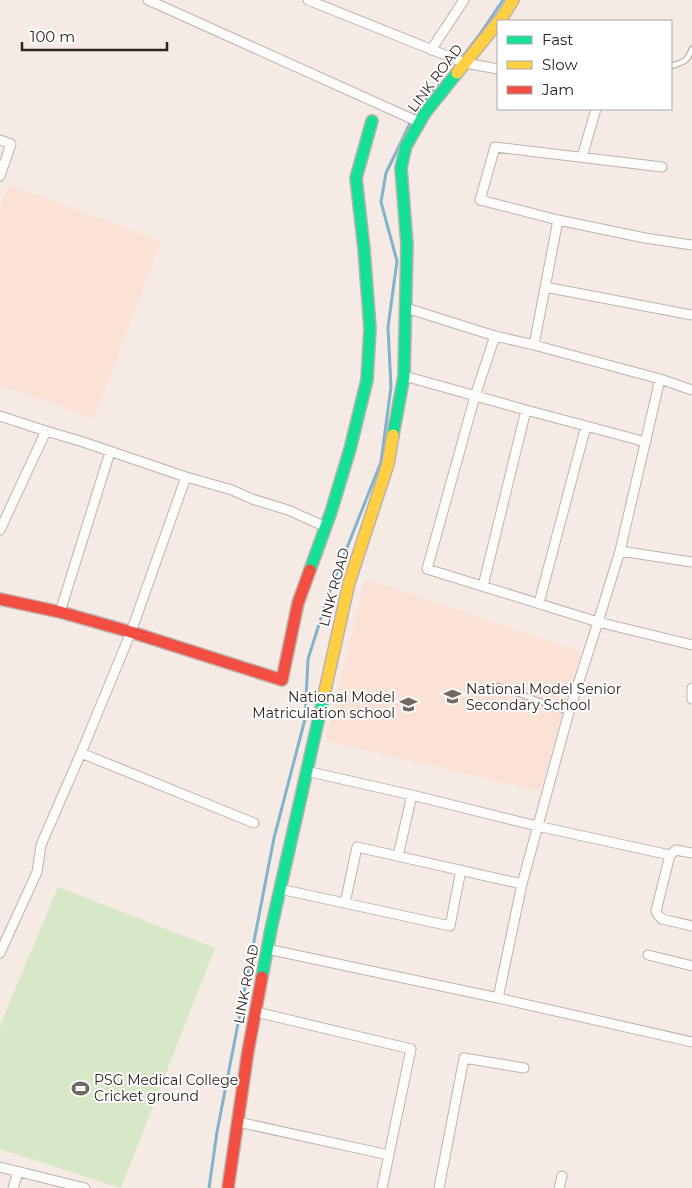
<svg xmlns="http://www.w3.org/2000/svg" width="692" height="1188" font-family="Montserrat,sans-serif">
<rect width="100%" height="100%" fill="#f6eae4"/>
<path fill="#fae1d6" d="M 9,185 L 161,241 L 94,419 L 0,385 L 0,208 Z
M 365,579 L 581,652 L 540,791 L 325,741 Z"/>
<path fill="#d7e8c7" d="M 58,887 L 215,948 L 121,1188 L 0,1149 L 0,1026 Z"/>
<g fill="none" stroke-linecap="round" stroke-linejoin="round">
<path stroke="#83b3cc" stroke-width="3" d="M 209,1188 L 217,1132 L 274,838 L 305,719 L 308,659 L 329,593 L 381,462 L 391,387 L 388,327 L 397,261 L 381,202 L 386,173 L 418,107 L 448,76 L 480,34 L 503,0"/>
<defs>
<path id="lane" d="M 671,66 C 683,62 687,62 692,49
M 498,686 L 569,712"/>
<path id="street" d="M 148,0 L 419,122
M 308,0 L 465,63 L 498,69
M 431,50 L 464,0
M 0,140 L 11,144 L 0,176
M 582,157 L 596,109
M 558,220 L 480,200 L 495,147 L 662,167
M 545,287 L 692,315
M 406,308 L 495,336 L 534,345 L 660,379 L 692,390
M 495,336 L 475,396 L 427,569 L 598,622 L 692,645
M 534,345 L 558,220 L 645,238 L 692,245
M 404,376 L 526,410 L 646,442
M 660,379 L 620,551 L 598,622 L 569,712 L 522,884 L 498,998 L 692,1042
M 0,416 L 46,431 L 0,530
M 46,431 L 83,442 L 186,477 L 232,490 L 252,499 L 288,510 L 326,527
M 186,477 L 131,632 L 81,753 L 254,823
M 620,551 L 692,562
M 483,586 L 526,410
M 539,603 L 586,426
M 60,612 L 110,452
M 692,688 L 692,699
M 306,771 L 412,795 L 537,826 L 670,855
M 692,853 L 676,850 L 670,855 L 656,911 L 658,915 L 662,919 L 692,926
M 398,856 L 412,795
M 280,889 L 450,926 L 461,870
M 345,903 L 357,847 L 522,884
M 267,949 L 498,998
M 0,953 L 37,872 L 41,845 L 81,753
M 648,955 L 692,966
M 256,1012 L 411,1049 L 382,1188
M 238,1122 L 389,1155
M 0,1167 L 85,1188
M 13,1188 L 18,1172
M 439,1188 L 464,1058 L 524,1068
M 559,1188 L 562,1176"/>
<path id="fast" d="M 393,435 L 404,376 L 407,245 L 401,168 L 406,146 L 425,113 L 457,73
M 310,570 L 331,512 L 350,449 L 367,380 L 370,328 L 364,249 L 356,178 L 372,121
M 262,977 L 271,929 L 324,695"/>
<path id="slow" d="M 457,73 L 503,16 L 513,0
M 324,695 L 349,583 L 388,464 L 393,435"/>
<path id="jam" d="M 0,599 L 60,612 L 131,632 L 282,680 L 298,603 L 310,570
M 228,1188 L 248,1051 L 262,977"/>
</defs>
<use href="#lane" stroke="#bdb2ae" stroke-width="7"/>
<use href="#street" stroke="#bdb2ae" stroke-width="11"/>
<use href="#fast" stroke="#bdb2ae" stroke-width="14"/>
<use href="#slow" stroke="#bdb2ae" stroke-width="14"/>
<use href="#jam" stroke="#bdb2ae" stroke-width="14"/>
<use href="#lane" stroke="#fefcfb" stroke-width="4.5"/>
<use href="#street" stroke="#fefcfb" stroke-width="9"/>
<use href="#fast" stroke="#16e098" stroke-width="11"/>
<use href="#slow" stroke="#ffcf43" stroke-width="11"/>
<use href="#jam" stroke="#f24e42" stroke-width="11"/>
</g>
<defs>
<symbol id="school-bare" viewBox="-9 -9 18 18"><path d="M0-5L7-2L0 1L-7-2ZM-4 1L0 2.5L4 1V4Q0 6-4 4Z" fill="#736964" stroke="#fff" stroke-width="2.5" paint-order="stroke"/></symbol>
<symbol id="stadium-bare" viewBox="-9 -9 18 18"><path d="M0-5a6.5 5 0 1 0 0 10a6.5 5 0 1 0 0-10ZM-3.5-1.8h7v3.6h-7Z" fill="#736964" stroke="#fff" stroke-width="2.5" paint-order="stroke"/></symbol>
</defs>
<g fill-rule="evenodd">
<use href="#school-bare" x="440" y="684" width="25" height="25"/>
<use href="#school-bare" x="396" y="692" width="25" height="25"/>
<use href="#stadium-bare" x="68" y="1076" width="25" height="25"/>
</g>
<g text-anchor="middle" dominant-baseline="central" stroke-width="4" stroke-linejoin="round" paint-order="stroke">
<g font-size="14" fill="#2d231f" stroke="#fff">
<text transform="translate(435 78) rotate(-53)">LINK ROAD</text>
<text transform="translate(334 587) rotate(-75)">LINK ROAD</text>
<text transform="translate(246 984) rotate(-79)">LINK ROAD</text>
</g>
<g font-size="14" fill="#2d231f" stroke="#fff" text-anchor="start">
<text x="466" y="689">National Model Senior<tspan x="466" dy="16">Secondary School</tspan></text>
<text x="395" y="697" text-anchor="end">National Model<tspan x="395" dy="16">Matriculation school</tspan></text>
<text x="94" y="1080">PSG Medical College<tspan x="94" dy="16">Cricket ground</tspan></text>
</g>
</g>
<rect x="497" y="20" width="175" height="90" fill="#ffffff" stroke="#aba7a5"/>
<rect x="507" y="36" width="25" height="8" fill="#16e098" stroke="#aba7a5"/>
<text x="542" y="45" font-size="15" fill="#2d231f">Fast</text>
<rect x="507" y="61" width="25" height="8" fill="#ffcf43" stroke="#aba7a5"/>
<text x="542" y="70" font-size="15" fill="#2d231f">Slow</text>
<rect x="507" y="86" width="25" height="8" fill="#f24e42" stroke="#aba7a5"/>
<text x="542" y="95" font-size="15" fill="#2d231f">Jam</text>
<path d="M22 42v8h145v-8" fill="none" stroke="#2d231f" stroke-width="2.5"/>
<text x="30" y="42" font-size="15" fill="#2d231f" stroke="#ffffff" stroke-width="4" paint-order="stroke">100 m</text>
</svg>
